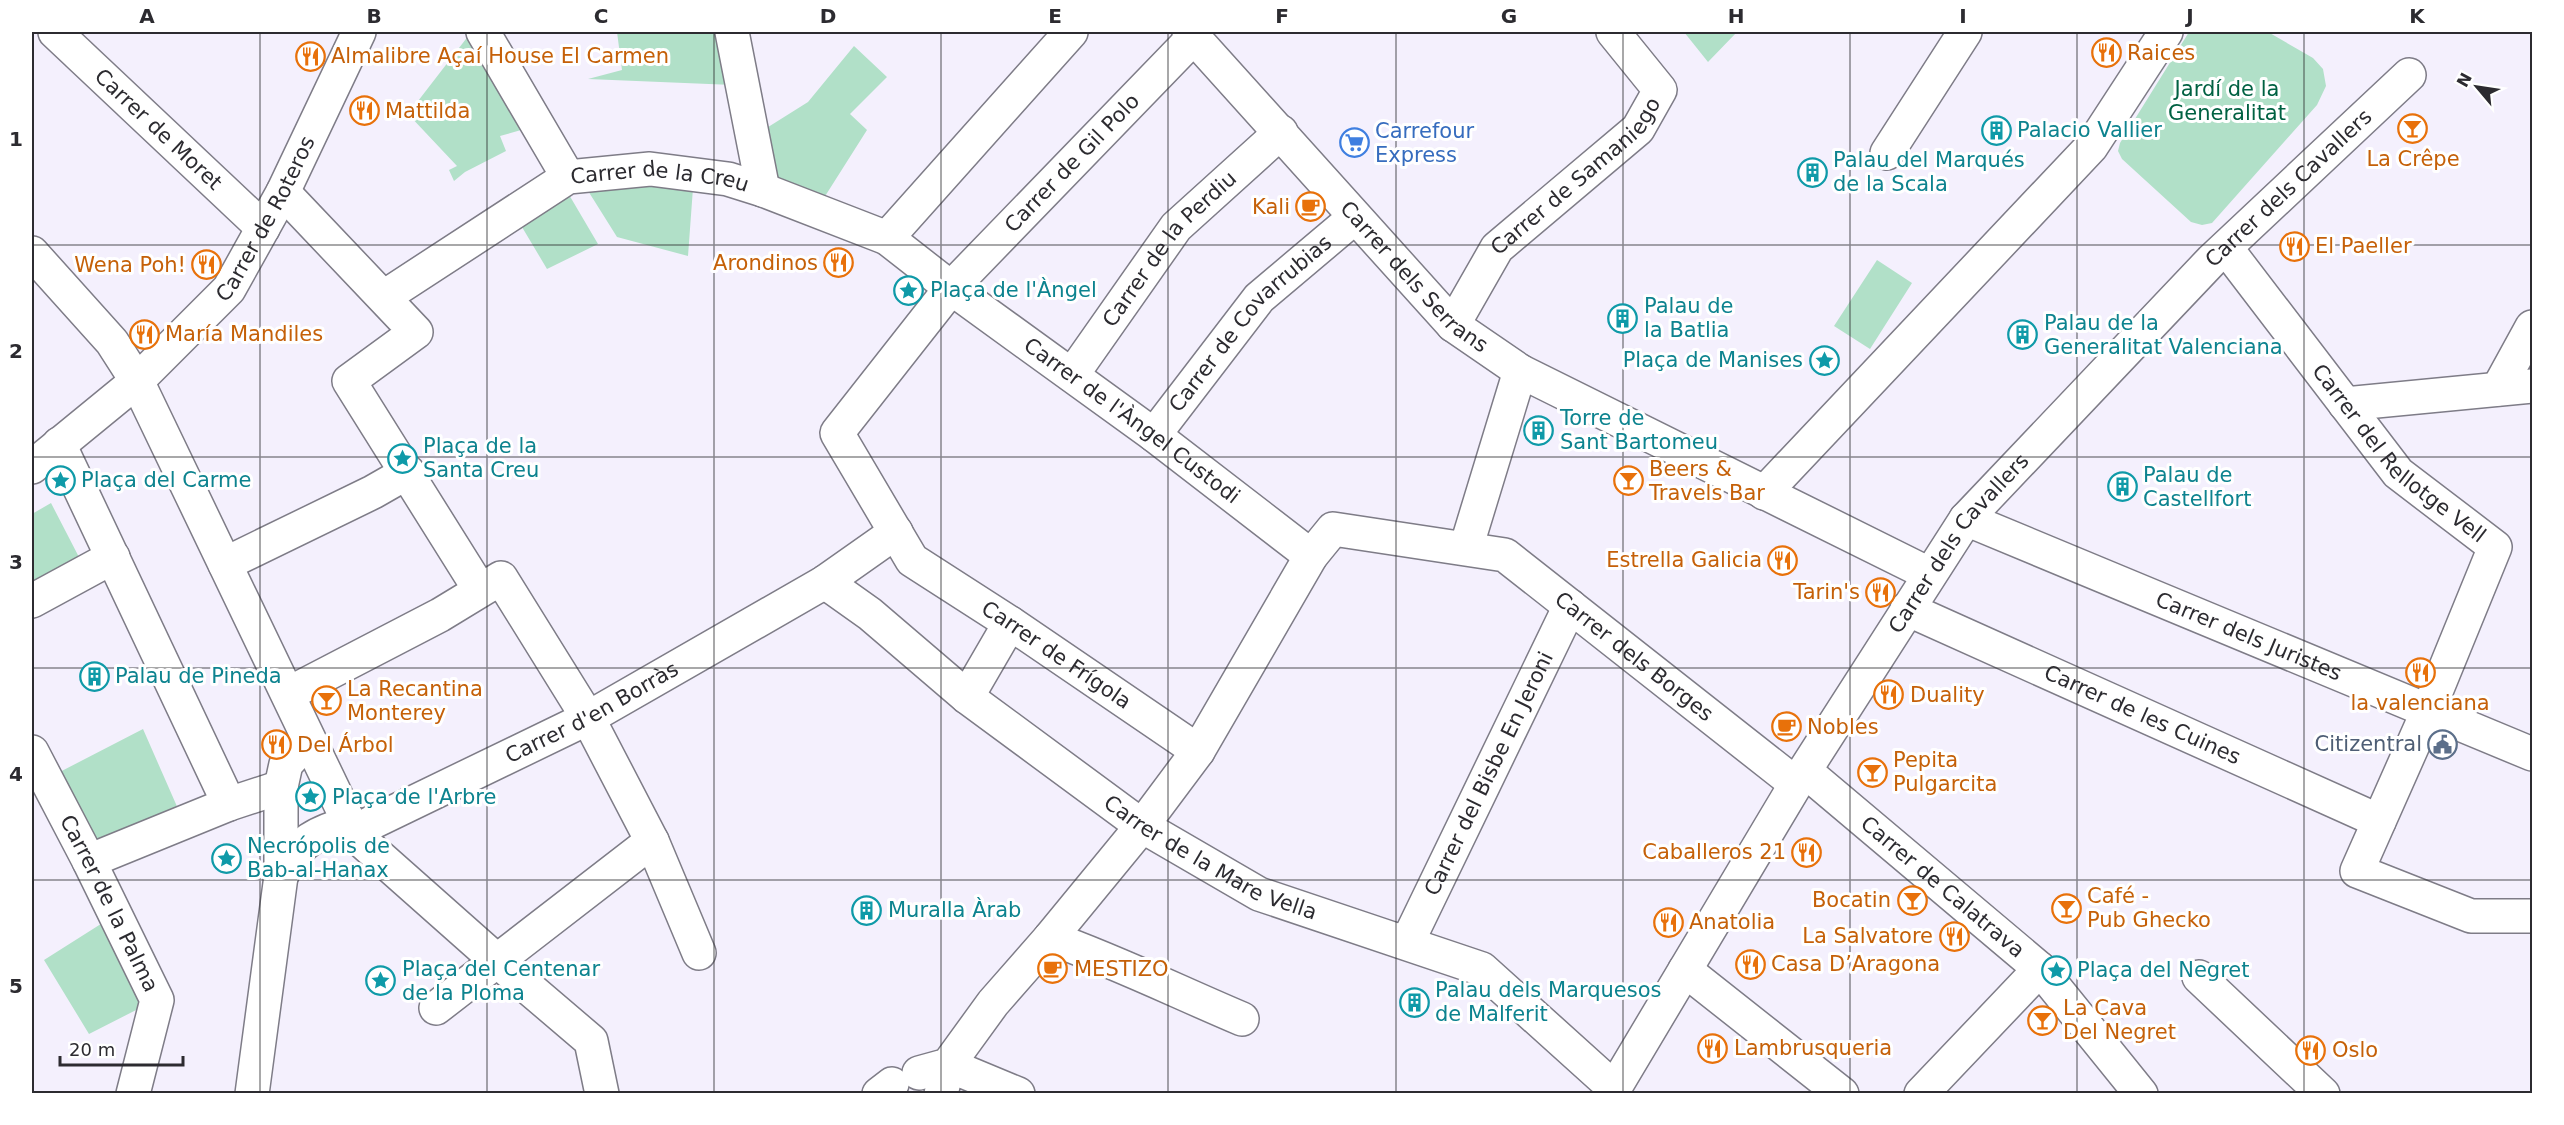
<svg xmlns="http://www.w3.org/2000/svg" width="2564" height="1125" font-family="'DejaVu Sans',sans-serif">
<rect width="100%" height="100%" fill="#f4f0fd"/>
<path fill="#b1e0c8" d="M 617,32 L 725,32 L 733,85 L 588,79 L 622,70 Z
M 1684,32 L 1737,32 L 1708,62 Z
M 2189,32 L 2268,32 L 2313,58 L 2323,69 L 2326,86 L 2317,105 L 2212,223 L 2202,225 L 2191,222 L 2122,159 L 2118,151 L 2120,143 Z
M 469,35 L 528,128 L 500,136 L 506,151 L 465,172 L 454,181 L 449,170 L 457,166 L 408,114 Z
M 854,46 L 887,77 L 850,114 L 867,130 L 822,201 L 776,182 L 765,129 L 808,102 Z
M 643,179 L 693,188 L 688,256 L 617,237 L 585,186 Z
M 568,193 L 598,244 L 547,269 L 519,222 Z
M 1877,260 L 1912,283 L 1870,349 L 1834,326 Z
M 51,503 L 81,561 L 32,587 L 32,514 Z
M 143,729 L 179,811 L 98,848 L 52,776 Z
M 104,922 L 142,1007 L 89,1034 L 44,960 Z"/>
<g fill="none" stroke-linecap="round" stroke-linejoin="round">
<defs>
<g id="street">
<path id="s1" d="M 55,32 L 263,228"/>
<path d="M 483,32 L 568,177"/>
<path d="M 732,32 L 763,190"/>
<path id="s2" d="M 1189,32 L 1453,325 L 1520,371 L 1929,574"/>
<path id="s3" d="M 1194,37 L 951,288 L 837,433 L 912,560 L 1010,623 L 1198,751"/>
<path d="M 1887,153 L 1965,32"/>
<path d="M 283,192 L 416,332 L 349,381 L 480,590"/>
<path d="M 887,238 L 1071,32"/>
<path id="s4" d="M 2226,248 L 2398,473 L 2495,547 L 2428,711 L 2357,871 L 2471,916 L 2532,916"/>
<path d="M 32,253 L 112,342 L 137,381 L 355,835"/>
<path id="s5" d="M 384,297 L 568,177 L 650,169 L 728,179 L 763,190 L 887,238 L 951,288 L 1154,435 L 1311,556"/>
<path id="s6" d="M 1453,325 L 1497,248 L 1638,129 L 1660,90 L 1613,32"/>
<path id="s7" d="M 1072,375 L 1176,227 L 1281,132"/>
<path d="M 2498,389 L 2532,327"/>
<path d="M 2345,404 L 2532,386"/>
<path id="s8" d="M 1154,435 L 1259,298 L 1355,217"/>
<path d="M 59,444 L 229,804"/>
<path id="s9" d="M 32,467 L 137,381 L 229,289 L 283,192 L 359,32"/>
<path d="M 1764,493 L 2091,147 L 2166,32"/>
<path id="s10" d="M 1966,519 L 2532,754"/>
<path d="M 1466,548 L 1520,371"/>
<path d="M 225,564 L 373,492 L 408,472"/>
<path id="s11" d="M 825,582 L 870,614 L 967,697 L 1142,826 L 1259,894 L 1482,969 L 1614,1088"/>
<path d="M 32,601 L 113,557"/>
<path id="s12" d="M 1907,609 L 2379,821"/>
<path d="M 288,694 L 440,615 L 501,578 L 588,718 L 652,841 L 699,953"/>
<path d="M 967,697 L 1010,623"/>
<path id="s13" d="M 32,752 L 89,861 L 157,1000 L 133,1094"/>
<path id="s14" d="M 1805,771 L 2040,969 L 2141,1094"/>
<path id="s15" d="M 355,835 L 371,823 L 588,718 L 825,582 L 896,532"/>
<path d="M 89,861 L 229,804 L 281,787"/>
<path d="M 281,876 C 298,846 306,837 340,826 L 355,835 L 496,960 L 591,1041 L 602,1094"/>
<path d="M 1050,938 C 1115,961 1178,992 1242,1019"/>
<path id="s16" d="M 1407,943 L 1570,606"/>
<path d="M 1685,970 L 1842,1094"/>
<path d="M 2199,977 L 2323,1094"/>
<path d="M 436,1008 L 652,841"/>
<path id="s17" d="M 919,1073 L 948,1065 L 993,1003 L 1050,938 L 1142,826 L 1198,751 L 1311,556 L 1333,529 L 1505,555 L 1796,784"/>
<path d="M 252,1094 L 281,876 L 281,787 L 286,764 L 308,740"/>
<path d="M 879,1094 L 892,1084"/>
<path d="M 941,1094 L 948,1065 L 1018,1094"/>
<path id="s18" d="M 1611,1094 L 1796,784 L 1966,519 L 2212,260 L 2409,75"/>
<path d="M 1921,1094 L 2040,969"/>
</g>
</defs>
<use href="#street" stroke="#7e7c87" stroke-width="36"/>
<use href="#street" stroke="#fff" stroke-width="33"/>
</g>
<path fill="none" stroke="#2c2b30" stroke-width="1.5" stroke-opacity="0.55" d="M 260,32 L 260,1094M 487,32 L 487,1094M 714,32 L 714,1094M 941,32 L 941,1094M 1168,32 L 1168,1094M 1396,32 L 1396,1094M 1623,32 L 1623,1094M 1850,32 L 1850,1094M 2077,32 L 2077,1094M 2304,32 L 2304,1094M 32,245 L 2532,245M 32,457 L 2532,457M 32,668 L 2532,668M 32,880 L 2532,880"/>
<defs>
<symbol id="restaurant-ring" viewBox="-11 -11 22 22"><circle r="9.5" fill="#fff" stroke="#e8710a" stroke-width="1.5"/><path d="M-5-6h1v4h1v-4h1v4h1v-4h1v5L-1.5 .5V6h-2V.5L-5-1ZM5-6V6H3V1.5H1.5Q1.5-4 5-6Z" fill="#e8710a"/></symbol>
<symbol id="bar-ring" viewBox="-11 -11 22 22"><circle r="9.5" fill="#fff" stroke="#e8710a" stroke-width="1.5"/><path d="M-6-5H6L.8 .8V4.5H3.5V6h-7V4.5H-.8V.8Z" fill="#e8710a"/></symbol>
<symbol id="building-ring" viewBox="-11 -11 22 22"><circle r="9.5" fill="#fff" stroke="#0f9aa8" stroke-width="1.5"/><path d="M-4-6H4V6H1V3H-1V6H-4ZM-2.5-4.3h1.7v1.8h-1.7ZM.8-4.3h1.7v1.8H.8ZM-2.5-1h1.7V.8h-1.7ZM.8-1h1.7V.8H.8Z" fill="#0f9aa8"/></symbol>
<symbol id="supermarket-ring" viewBox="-11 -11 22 22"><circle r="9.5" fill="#fff" stroke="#3f7fe0" stroke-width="1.5"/><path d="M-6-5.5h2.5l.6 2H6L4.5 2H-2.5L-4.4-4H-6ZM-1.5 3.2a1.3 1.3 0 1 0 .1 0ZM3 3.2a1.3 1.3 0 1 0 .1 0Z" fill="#3f7fe0"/></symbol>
<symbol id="cafe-ring" viewBox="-11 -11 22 22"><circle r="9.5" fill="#fff" stroke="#e8710a" stroke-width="1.5"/><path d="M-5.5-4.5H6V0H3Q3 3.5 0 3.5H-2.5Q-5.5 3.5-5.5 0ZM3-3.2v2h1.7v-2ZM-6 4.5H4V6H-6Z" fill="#e8710a"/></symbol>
<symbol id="sight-ring" viewBox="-11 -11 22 22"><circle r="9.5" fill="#fff" stroke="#0f9aa8" stroke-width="1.5"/><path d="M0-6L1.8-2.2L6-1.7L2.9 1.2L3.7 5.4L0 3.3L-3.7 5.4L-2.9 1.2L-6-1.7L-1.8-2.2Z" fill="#0f9aa8"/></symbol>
<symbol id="civic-ring" viewBox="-11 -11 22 22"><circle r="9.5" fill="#fff" stroke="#5c6f8a" stroke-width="1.5"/><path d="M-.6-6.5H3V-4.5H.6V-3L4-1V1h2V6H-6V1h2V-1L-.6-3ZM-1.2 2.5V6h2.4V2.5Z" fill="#5c6f8a"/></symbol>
</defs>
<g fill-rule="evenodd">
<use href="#restaurant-ring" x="2090" y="36" width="33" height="33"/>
<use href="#restaurant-ring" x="294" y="40" width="33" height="33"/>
<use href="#restaurant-ring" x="348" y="94" width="33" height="33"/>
<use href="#bar-ring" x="2396" y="112" width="33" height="33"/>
<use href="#building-ring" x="1980" y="114" width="33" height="33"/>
<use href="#supermarket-ring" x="1338" y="126" width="33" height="33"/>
<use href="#building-ring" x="1796" y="156" width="33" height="33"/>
<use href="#cafe-ring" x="1294" y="190" width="33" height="33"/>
<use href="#restaurant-ring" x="2278" y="230" width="33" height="33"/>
<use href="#restaurant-ring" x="822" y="246" width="33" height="33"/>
<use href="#restaurant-ring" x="190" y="248" width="33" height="33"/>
<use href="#sight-ring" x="892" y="274" width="33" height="33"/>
<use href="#building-ring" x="1606" y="302" width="33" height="33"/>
<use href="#restaurant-ring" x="128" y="318" width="33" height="33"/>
<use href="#building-ring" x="2006" y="318" width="33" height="33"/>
<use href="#sight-ring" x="1808" y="344" width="33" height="33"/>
<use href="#building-ring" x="1522" y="414" width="33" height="33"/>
<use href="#sight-ring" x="386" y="442" width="33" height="33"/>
<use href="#sight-ring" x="44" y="464" width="33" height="33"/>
<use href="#bar-ring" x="1612" y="464" width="33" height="33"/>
<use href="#building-ring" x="2106" y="470" width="33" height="33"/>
<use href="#restaurant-ring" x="1766" y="544" width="33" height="33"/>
<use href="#restaurant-ring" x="1864" y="576" width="33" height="33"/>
<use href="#restaurant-ring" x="2404" y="656" width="33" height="33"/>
<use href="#building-ring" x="78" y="660" width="33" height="33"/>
<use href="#restaurant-ring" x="1872" y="678" width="33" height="33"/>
<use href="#bar-ring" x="310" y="684" width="33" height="33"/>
<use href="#cafe-ring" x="1770" y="710" width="33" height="33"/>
<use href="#civic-ring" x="2426" y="728" width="33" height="33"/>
<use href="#restaurant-ring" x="260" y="728" width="33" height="33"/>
<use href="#bar-ring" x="1856" y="756" width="33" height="33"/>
<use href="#sight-ring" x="294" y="780" width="33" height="33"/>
<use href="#restaurant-ring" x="1790" y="836" width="33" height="33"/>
<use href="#sight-ring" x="210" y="842" width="33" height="33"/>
<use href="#bar-ring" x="1896" y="884" width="33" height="33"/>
<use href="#bar-ring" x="2050" y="892" width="33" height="33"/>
<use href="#building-ring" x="850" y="894" width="33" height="33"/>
<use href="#restaurant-ring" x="1652" y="906" width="33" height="33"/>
<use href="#restaurant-ring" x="1938" y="920" width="33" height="33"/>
<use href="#restaurant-ring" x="1734" y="948" width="33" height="33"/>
<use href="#cafe-ring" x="1036" y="952" width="33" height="33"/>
<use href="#sight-ring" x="2040" y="954" width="33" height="33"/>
<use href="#sight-ring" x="364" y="964" width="33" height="33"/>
<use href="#building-ring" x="1398" y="986" width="33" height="33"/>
<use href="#bar-ring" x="2026" y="1004" width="33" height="33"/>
<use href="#restaurant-ring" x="1696" y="1032" width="33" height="33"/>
<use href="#restaurant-ring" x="2294" y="1034" width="33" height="33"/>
</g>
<g text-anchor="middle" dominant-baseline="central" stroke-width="6" stroke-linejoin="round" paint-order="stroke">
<g font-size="21" fill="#c56008" stroke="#fff" text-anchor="start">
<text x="2127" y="53">Raices</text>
<text x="331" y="56">Almalibre Açaí House El Carmen</text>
<text x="385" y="111">Mattilda</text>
<text x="2413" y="159" text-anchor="middle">La Crêpe</text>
<text x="1290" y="207" text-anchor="end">Kali</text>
<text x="2315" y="246">El Paeller</text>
<text x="818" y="263" text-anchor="end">Arondinos</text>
<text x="186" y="265" text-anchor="end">Wena Poh!</text>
<text x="165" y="334">María Mandiles</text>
<text x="1649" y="469">Beers &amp;<tspan x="1649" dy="24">Travels Bar</tspan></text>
<text x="1762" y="560" text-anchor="end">Estrella Galicia</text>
<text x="1860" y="592" text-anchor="end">Tarin's</text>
<text x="347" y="689">La Recantina<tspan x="347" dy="24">Monterey</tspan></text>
<text x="1910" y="695">Duality</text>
<text x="2420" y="703" text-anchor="middle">la valenciana</text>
<text x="1807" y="727">Nobles</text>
<text x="297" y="745">Del Árbol</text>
<text x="1893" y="760">Pepita<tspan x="1893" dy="24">Pulgarcita</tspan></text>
<text x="1786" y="852" text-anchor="end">Caballeros 21</text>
<text x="2087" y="896">Café -<tspan x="2087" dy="24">Pub Ghecko</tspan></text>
<text x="1891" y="900" text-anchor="end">Bocatin</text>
<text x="1689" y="922">Anatolia</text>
<text x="1933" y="936" text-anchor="end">La Salvatore</text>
<text x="1771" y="964">Casa D’Aragona</text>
<text x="1074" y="969">MESTIZO</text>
<text x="2063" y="1008">La Cava<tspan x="2063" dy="24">Del Negret</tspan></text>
<text x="1734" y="1048">Lambrusqueria</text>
<text x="2332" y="1050">Oslo</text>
</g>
<g font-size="21" fill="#006142" stroke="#fff">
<text x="2227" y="89">Jardí de la<tspan x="2227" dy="24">Generalitat</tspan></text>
</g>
<g font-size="21" fill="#2c2b30" stroke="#fff">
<text stroke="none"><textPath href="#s1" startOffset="142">Carrer de Moret</textPath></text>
<text transform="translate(1072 163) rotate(-46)">Carrer de Gil Polo</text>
<text stroke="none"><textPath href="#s6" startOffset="196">Carrer de Samaniego</textPath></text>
<text stroke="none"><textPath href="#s5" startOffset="312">Carrer de la Creu</textPath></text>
<text stroke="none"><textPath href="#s18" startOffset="1138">Carrer dels Cavallers</textPath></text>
<text stroke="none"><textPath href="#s9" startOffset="345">Carrer de Roteros</textPath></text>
<text stroke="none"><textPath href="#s7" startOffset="160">Carrer de la Perdiu</textPath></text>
<text stroke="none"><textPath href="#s2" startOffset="333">Carrer dels Serrans</textPath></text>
<text stroke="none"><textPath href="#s8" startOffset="148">Carrer de Covarrubias</textPath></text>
<text stroke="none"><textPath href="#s5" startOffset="856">Carrer de l'Àngel Custodi</textPath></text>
<text stroke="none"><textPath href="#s4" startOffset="270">Carrer del Rellotge Vell</textPath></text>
<text stroke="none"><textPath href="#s18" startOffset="652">Carrer dels Cavallers</textPath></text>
<text stroke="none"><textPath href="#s10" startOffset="306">Carrer dels Juristes</textPath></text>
<text stroke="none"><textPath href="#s3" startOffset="854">Carrer de Frígola</textPath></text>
<text stroke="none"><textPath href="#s17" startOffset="1030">Carrer dels Borges</textPath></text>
<text stroke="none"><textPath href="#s15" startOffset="267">Carrer d'en Borràs</textPath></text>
<text stroke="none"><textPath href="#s12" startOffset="258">Carrer de les Cuines</textPath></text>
<text stroke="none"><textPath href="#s16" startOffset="188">Carrer del Bisbe En Jeroni</textPath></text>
<text stroke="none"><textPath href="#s11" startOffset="476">Carrer de la Mare Vella</textPath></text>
<text stroke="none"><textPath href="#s14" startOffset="180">Carrer de Calatrava</textPath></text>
<text stroke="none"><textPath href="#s13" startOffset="170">Carrer de la Palma</textPath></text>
</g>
<g font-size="21" fill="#0d838f" stroke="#fff" text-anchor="start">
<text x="2017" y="130">Palacio Vallier</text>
<text x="1833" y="160">Palau del Marqués<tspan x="1833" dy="24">de la Scala</tspan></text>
<text x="930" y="290">Plaça de l'Àngel</text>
<text x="1644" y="306">Palau de<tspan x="1644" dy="24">la Batlia</tspan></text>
<text x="2044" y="323">Palau de la<tspan x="2044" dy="24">Generalitat Valenciana</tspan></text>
<text x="1803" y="360" text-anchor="end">Plaça de Manises</text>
<text x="1560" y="418">Torre de<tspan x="1560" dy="24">Sant Bartomeu</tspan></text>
<text x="423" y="446">Plaça de la<tspan x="423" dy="24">Santa Creu</tspan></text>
<text x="2143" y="475">Palau de<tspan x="2143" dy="24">Castellfort</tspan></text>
<text x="81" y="480">Plaça del Carme</text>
<text x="115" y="676">Palau de Pineda</text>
<text x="332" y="797">Plaça de l'Arbre</text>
<text x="247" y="846">Necrópolis de<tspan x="247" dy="24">Bab-al-Hanax</tspan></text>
<text x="888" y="910">Muralla Àrab</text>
<text x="402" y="969">Plaça del Centenar<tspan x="402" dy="24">de la Ploma</tspan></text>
<text x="2077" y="970">Plaça del Negret</text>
<text x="1435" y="990">Palau dels Marquesos<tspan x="1435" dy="24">de Malferit</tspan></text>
</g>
<g font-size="21" fill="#366cbe" stroke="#fff" text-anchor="start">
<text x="1375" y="131">Carrefour<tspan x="1375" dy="24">Express</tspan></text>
</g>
<g font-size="21" fill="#4e5e75" stroke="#fff" text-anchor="end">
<text x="2422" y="744">Citizentral</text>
</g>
</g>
<rect width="2564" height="1125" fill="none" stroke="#ffffff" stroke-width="66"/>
<g transform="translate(2477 87) rotate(299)" stroke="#ffffff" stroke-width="4.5" paint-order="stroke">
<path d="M0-4.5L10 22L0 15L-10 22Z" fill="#2c2b30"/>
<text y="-9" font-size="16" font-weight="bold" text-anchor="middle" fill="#2c2b30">N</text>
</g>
<path d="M60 1056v9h123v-9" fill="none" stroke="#2c2b30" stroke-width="3"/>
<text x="69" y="1056" font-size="18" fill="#2c2b30" stroke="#ffffff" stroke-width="4.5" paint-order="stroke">20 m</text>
<rect x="33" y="33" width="2498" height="1059" fill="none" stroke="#2c2b30" stroke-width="2"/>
<g font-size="20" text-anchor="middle" font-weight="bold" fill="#2c2b30">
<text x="147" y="23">A</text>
<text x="374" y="23">B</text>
<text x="601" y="23">C</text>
<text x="828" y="23">D</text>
<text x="1055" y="23">E</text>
<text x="1282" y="23">F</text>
<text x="1509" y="23">G</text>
<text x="1736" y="23">H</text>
<text x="1963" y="23">I</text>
<text x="2190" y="23">J</text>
<text x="2417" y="23">K</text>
<text x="16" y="146">1</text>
<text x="16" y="358">2</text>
<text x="16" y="569">3</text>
<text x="16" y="781">4</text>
<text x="16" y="993">5</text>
</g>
</svg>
